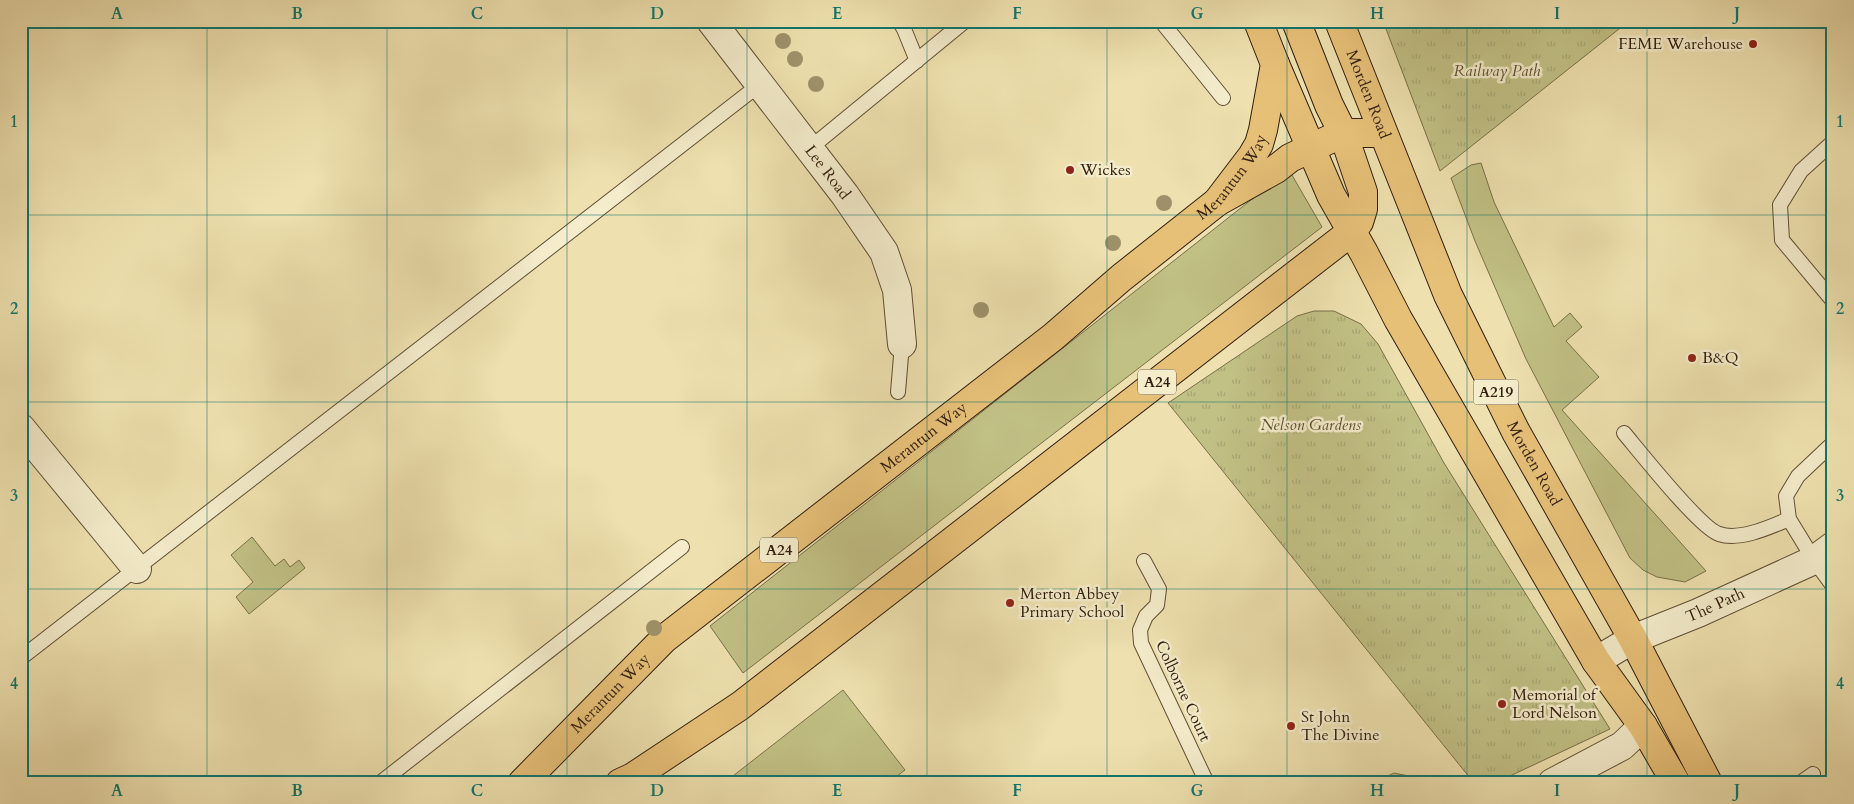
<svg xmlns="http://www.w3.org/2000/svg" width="1854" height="804" font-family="Cardo,serif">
<defs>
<pattern id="forest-crowns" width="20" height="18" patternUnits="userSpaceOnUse" patternTransform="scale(1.25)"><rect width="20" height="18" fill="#c1c085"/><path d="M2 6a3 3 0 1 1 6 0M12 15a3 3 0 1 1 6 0" fill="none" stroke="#a6a572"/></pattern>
<pattern id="park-tufts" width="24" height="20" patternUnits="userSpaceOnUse" patternTransform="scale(1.25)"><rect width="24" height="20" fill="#c1c085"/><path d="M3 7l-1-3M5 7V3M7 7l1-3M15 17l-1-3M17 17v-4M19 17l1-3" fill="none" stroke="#a6a572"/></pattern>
</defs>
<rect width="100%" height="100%" fill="#eee1af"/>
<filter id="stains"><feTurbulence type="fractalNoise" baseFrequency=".004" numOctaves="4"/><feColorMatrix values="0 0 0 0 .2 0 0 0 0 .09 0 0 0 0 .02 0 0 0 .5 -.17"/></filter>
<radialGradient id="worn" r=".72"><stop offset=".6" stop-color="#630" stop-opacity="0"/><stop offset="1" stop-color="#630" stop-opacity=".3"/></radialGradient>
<path fill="#c1c085" stroke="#796f48" d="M 1481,163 L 1494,202 L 1554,327 L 1570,313 L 1582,327 L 1566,341 L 1599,377 L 1562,410 L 1706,571 L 1685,582 L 1657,577 L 1643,570 L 1630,558 L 1526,359 L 1475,241 L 1451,178 L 1471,165 Z
M 1289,170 L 1322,227 L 743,673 L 710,626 Z
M 252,537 L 275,566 L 284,559 L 290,567 L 299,560 L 305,568 L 249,614 L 236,597 L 253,582 L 231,555 Z
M 843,690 L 905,770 L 888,783 L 724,783 Z"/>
<path fill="url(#forest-crowns)" stroke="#796f48" d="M 1394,773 L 1409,776 L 1419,783 L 1373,783 Z"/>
<path fill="url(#park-tufts)" stroke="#796f48" d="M 1383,21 L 1629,21 L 1440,171 Z
M 1314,311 L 1334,311 L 1361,324 L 1378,344 L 1444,463 L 1610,729 L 1495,783 L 1474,783 L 1168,403 L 1297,316 Z"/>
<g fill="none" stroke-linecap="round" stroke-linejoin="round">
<defs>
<path id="service" d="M 899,21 L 904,29 L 917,61
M 1161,21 L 1223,98
M 1833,142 L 1801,171 L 1780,205 L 1782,240 L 1833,301
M 809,149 L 965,21
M 898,392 L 902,344
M 1624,433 C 1640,452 1700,528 1719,534 C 1740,541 1770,527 1789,519
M 1833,443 L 1798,476 L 1786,496 L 1789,519 L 1814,560 L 1833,586
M 1144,561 L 1159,589 L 1157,605 L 1146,616 L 1140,630 L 1141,643 L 1207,783
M 21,658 L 759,85
M 380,783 L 682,547
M 1800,783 L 1813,774"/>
<g id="minor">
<path id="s1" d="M 711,21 L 845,195 L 884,252 L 897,290 L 902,344"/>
<path d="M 21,428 L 137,569"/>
<path id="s2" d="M 1596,661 L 1633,639 L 1698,613 L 1814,560 L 1833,546"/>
<path d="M 1552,783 L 1622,746 L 1643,726"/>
</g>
<g id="primary">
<path id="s3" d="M 1339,21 L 1448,295 L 1516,432 L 1633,639 L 1708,783"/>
<path d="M 1275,64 L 1331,195 L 1364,253 L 1398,319 L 1596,661 L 1643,726 L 1676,783"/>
<path d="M 1217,202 L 1276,169 L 1290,158 L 1343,133 L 1382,133"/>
</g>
<g id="trunk">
<path id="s4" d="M 522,783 L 664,639 L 1053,337 L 1121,278 L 1217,202 L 1252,156 L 1259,144 L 1263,130 L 1275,64 L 1258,21"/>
<path d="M 620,783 L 633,777 L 740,706 L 1351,232 L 1359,222 L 1363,209 L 1363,192 L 1343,133 L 1329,105 L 1296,21"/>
</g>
</defs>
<use href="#service" stroke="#604f35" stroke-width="16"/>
<use href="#minor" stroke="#604f35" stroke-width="30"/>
<use href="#primary" stroke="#311e0c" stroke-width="30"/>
<use href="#trunk" stroke="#311e0c" stroke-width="30"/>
<use href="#service" stroke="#f4eccb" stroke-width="14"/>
<use href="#minor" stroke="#f4eccb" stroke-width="28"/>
<use href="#primary" stroke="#e7c078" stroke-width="28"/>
<use href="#trunk" stroke="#e7c078" stroke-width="28"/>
</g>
<g fill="#9e9169">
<circle cx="783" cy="41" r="8"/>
<circle cx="795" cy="59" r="8"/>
<circle cx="816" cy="84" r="8"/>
<circle cx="1164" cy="203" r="8"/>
<circle cx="1113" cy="243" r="8"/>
<circle cx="981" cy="310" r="8"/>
<circle cx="654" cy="628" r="8"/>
</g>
<path fill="none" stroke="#0f766e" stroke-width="1" stroke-opacity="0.55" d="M 207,21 L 207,783M 387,21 L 387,783M 567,21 L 567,783M 747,21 L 747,783M 927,21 L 927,783M 1107,21 L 1107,783M 1287,21 L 1287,783M 1467,21 L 1467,783M 1647,21 L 1647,783M 21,215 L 1833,215M 21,402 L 1833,402M 21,589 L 1833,589"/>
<g fill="#8f2418" stroke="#f4eccb" stroke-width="2">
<circle cx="1753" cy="44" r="5"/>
<circle cx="1070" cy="170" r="5"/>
<circle cx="1692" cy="358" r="5"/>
<circle cx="1010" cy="603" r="5"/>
<circle cx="1502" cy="704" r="5"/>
<circle cx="1291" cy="726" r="5"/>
</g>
<g text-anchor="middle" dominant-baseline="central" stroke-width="5" stroke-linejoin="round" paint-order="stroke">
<g fill="#f4eccb" stroke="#6c5c45" stroke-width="1">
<rect x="1138" y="369.5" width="38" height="25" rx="4"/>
<rect x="1473.5" y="379.5" width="45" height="25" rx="4"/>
<rect x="760" y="537.5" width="38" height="25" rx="4"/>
</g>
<g font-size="15" font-weight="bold" fill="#311e0c">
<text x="1157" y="382">A24</text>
<text x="1496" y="392">A219</text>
<text x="779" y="550">A24</text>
</g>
<g font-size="16" fill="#311e0c" stroke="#f4eccb" text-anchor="start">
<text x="1743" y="44" text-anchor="end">FEME Warehouse</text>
<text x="1080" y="170">Wickes</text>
<text x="1702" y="358">B&amp;Q</text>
<text x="1020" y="594">Merton Abbey<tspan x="1020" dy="18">Primary School</tspan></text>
<text x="1512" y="695">Memorial of<tspan x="1512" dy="18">Lord Nelson</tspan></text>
<text x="1301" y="717">St John<tspan x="1301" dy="18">The Divine</tspan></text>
</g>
<g font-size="16" font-style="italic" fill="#5c4f30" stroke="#f4eccb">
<text x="1497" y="71">Railway Path</text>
<text x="1311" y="425">Nelson Gardens</text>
</g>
<g font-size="16" fill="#311e0c" stroke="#f4eccb">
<text stroke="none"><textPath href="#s3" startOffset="79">Morden Road</textPath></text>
<text stroke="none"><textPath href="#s1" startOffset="191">Lee Road</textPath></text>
<text stroke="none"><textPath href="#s4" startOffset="936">Merantun Way</textPath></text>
<text stroke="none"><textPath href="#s4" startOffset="531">Merantun Way</textPath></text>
<text stroke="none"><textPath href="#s3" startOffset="484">Morden Road</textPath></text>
<text stroke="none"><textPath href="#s2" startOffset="132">The Path</textPath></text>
<text transform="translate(1183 691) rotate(65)">Colborne Court</text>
<text stroke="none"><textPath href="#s4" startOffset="126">Merantun Way</textPath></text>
</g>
</g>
<rect width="1854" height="804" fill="none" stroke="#eee1af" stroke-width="55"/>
<rect x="28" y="28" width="1798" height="748" fill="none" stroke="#0f766e" stroke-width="2"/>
<g font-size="16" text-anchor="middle" font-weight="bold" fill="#0f766e">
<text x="117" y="19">A</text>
<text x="297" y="19">B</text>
<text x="477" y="19">C</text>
<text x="657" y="19">D</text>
<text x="837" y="19">E</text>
<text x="1017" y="19">F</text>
<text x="1197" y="19">G</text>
<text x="1377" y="19">H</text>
<text x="1557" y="19">I</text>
<text x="1737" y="19">J</text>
<text x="14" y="127">1</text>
<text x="1840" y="127">1</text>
<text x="14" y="314">2</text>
<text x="1840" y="314">2</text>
<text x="14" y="501">3</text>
<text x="1840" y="501">3</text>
<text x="14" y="689">4</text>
<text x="1840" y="689">4</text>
<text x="117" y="796">A</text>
<text x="297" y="796">B</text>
<text x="477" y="796">C</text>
<text x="657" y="796">D</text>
<text x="837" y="796">E</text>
<text x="1017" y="796">F</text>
<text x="1197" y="796">G</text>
<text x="1377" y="796">H</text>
<text x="1557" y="796">I</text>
<text x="1737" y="796">J</text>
</g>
<rect width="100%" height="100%" filter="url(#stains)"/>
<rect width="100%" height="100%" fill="url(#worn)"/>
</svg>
